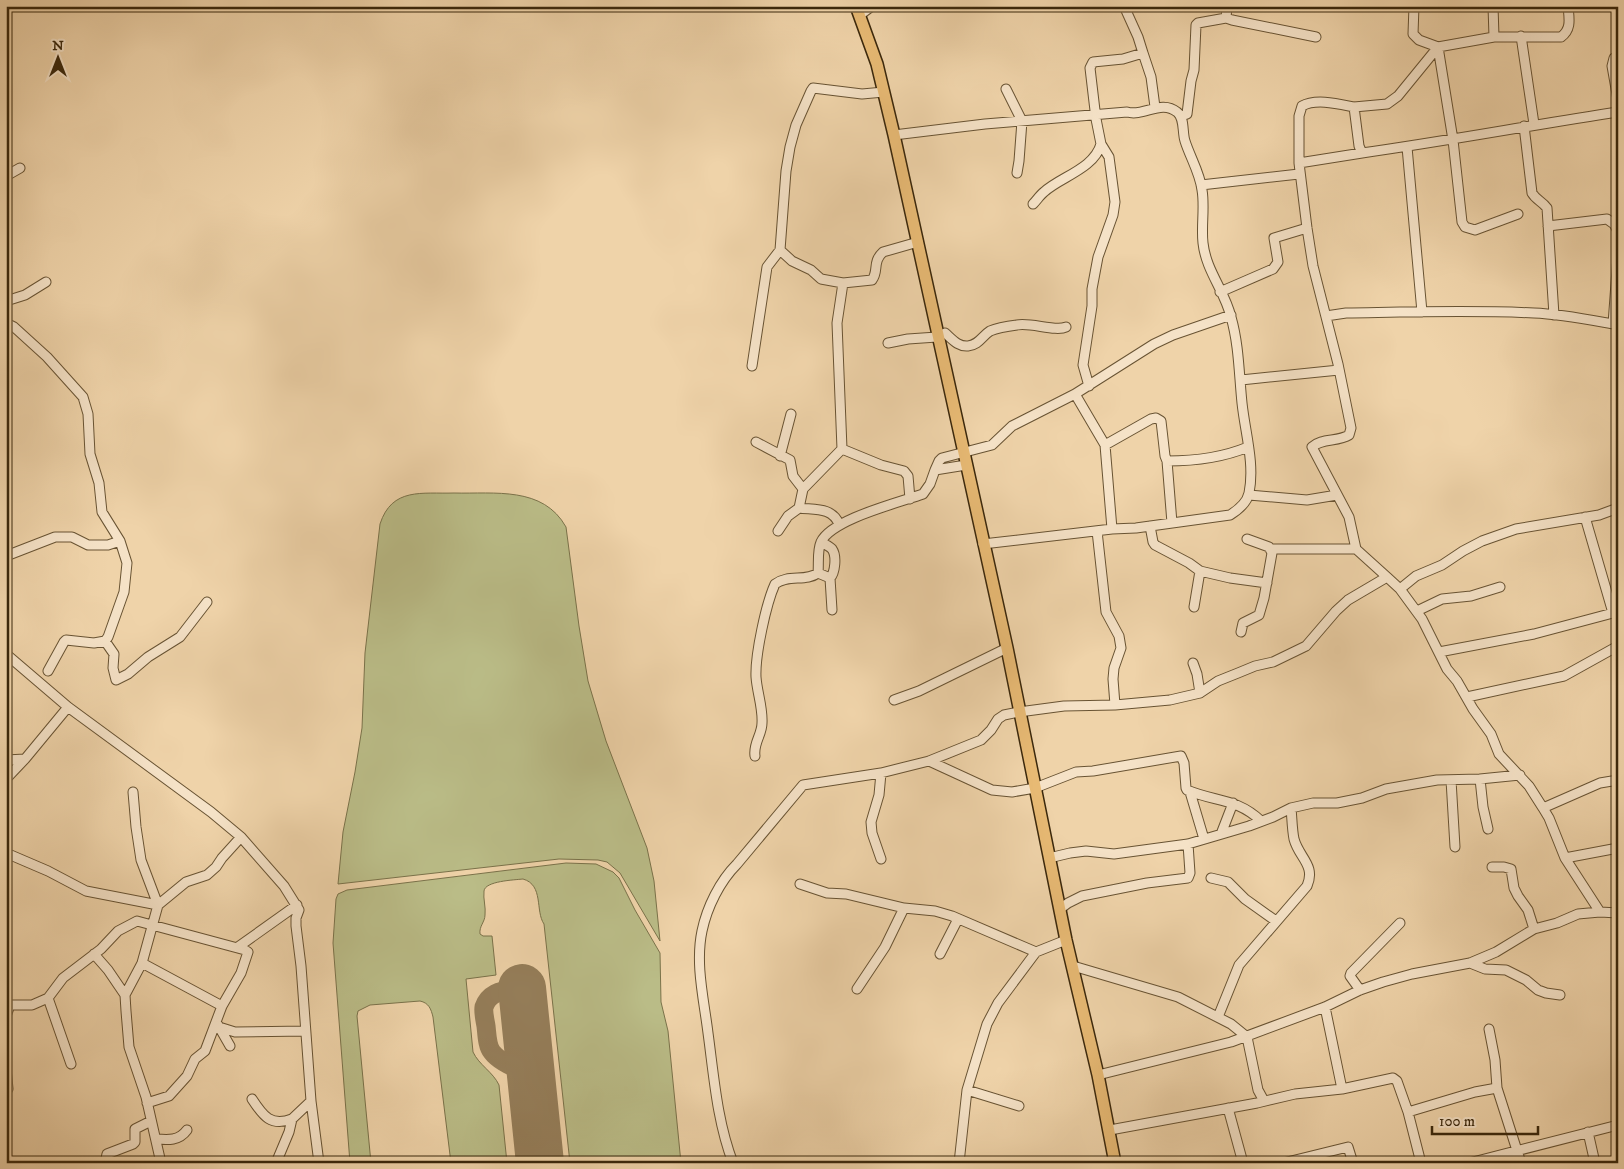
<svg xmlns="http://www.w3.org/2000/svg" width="1624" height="1169" font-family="'IM FELL DW Pica',serif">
<rect width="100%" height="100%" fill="#efd3a9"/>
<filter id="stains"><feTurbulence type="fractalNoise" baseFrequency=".004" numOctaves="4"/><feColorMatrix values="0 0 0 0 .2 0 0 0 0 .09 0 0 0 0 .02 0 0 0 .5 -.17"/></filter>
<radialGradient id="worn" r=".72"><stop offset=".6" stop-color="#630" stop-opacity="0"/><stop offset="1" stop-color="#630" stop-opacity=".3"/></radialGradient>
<path fill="#babc87" stroke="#7a724a" d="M 454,493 C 495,494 543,486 566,527 L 579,626 L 588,681 L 606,741 L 647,848 L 654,881 L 660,941 L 620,873 L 607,862 L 598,860 L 559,859 L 338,884 L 343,832 L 355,772 L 362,728 L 365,653 L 380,524 C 392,487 422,494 454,493 Z
M 566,863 L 596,864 L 613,872 L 619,878 L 635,910 L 660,953 L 661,1002 L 668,1031 L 681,1163 L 570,1163 L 544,924 C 535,911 544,885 523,879 C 514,880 485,881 484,891 C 483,899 486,907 485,915 C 485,922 479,926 480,934 L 483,936 L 492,936 L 496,975 L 466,979 L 473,1052 C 479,1065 493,1072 499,1085 L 507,1163 L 451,1163 L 433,1017 C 431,1009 429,1003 420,1001 L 370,1005 L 358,1011 L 357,1016 L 371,1163 L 350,1163 L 333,943 L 336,899 L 338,894 L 347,890 Z"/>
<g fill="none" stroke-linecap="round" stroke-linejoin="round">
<path stroke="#957e5a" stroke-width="19" d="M 527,1037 C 530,1025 538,1021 537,1008 C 535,987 492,982 484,1007 C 483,1012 485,1020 486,1026 C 487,1034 487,1046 492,1052 C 500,1063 519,1069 531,1076"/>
<path stroke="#957e5a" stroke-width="48" d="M 522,988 L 540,1163"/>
<defs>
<path id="minor" d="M 949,6 L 950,6
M 1227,6 L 1226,18 L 1232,20 L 1316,37
M 1414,6 L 1413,34 L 1419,40 L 1438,47 L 1494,37 L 1493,6
M 860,15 L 872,6
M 1521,36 L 1534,124
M 1494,37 L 1561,37 C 1572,29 1569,18 1568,6
M 1438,47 L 1453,140 L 1462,222 L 1465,227 L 1475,230 L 1518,214
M 1143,53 L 1151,77 L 1155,107
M 1618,56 L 1614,58 L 1612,66 L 1618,100
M 1006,89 L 1022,121 L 1019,161 L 1017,173
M 1354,107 C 1339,104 1316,98 1302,106 L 1299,116 L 1299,163 L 1307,228 L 1313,266 L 1338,364 L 1351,428 L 1349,435 C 1338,442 1321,438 1312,447 L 1349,517 L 1356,549 L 1387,577
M 1181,116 L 1187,114 L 1191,81 L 1194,70 L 1196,25 L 1198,23 L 1226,18
M 1524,126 L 1532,193 C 1536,200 1542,201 1547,208 L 1554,315
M 894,135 L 985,124 L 1127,112 C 1144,117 1161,99 1177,112 C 1185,118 1182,132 1185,141 C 1190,157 1200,173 1202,190 C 1205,207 1201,226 1203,243 C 1206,271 1225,291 1231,317 C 1239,345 1239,374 1242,403 C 1245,432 1255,464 1249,493 C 1247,503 1238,510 1230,515 L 1136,528 L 1112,529 L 983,544
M 1407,147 L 1422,312
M 1362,153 C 1447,141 1532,125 1618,112
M 1299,163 L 1362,153 L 1359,146 L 1354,107 L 1387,104 L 1398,96 L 1438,47
M 6,176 L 20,168
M 1201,185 L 1299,174
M 1033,204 C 1037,200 1040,195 1044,192 C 1060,177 1094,169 1101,144
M 1548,226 L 1607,219 L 1614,224 L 1618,231
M 780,250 L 792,261 L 811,270 L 821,279 L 843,283
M 1220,292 L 1273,269 L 1278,262 L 1274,238 L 1307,228
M 6,301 L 25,295 L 46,282
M 1326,316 L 1346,313 C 1409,312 1472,310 1534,313 C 1562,314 1590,320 1618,325
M 6,323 L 14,327 L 47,357 L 83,397 L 88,414 L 90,454 L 99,483 L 102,512 L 120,541 L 127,563 L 124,592 L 108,637 L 105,641 L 94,643 L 66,640 L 64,642 L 48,671
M 1613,324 L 1618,256
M 945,333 C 952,339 958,347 968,346 C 979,345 982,336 990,331 C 997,328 1009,326 1017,325 C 1030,322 1056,332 1066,327
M 888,343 L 908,339 L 937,337
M 752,366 L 767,267 L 780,250 L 786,171 L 790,147 L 796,125 L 811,91 L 813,88 L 862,94 L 884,92
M 1241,380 L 1339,370
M 1089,386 L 1083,365 L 1092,306 L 1092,289 L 1098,257 L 1113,215 L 1115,202 L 1109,157 L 1101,144 L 1096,119 L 1090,68 L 1093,62 L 1123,59 L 1143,53 L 1138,37 L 1124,6
M 1075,394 L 1105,445 L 1151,419 L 1156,418 L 1161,421 L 1165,456 L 1167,461 C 1194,461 1224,457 1248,447
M 756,442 L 790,460 L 793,476 L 803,489
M 1105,445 L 1112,529
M 780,456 L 791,414
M 1167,461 L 1172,523
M 935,470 L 939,461 L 942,458 L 992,445 L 1012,426 L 1075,394 L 1154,344 L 1173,335 L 1231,315
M 1249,495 L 1307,500 L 1337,495
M 910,499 L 908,476 L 904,471 L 881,465 L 842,449 L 837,323 L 843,283 L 872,280 C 879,271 872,262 883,252 L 918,242
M 799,508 C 815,510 832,507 839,524
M 1150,526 L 1153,542 L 1155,545 L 1189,563 L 1200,571 L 1230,578 L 1267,583
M 778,531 L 788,516 L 799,508 L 803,489 L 842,449
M 1097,531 L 1106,612 L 1119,636 L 1121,648 L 1114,668 L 1113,679 L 1115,705
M 821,542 C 825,544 829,546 832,549 C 837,556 835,573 830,578
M 1271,549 L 1356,549
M 6,556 L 55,537 L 72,537 L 88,545 L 108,545 L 120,541
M 818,573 L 830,578 L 832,610
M 1400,589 L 1422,619 L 1447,669 L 1457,681 L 1473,709 L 1491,734 L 1499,754 L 1529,786 L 1543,808 L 1549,818 L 1565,858 L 1600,912
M 1194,607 L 1200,571
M 1417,611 L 1442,599 L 1471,596 L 1500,587
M 1241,632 L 1243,623 L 1259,615 L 1264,598 L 1272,553 L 1269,547 L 1247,539
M 105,641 L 114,654 L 113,668 L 116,680 L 128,674 L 148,657 L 180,637 L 207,602
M 1439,652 L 1534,634 L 1613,613 L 1585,517
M 6,654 L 68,707 L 211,812 L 241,837 L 284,886 L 299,910 L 296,918 L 296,926 L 301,966 L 311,1101 L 319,1163
M 1193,663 L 1197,674 L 1200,693
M 1467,697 L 1564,676 L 1618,646
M 894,700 L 919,691 L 1007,648
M 755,756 C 753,743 762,735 762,723 C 763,708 757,692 756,677 C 755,655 766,604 775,584 C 788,574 806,582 818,573 C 819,563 817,551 821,542 C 832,519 898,503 923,494 L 930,484 L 935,470 L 966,465
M 6,760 L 25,759 L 68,707
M 929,761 L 992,790 L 1012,792 L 1035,788 L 1076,772 L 1093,771 L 1181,756 L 1184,763 L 1186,788 L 1187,790 C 1215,802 1237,798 1261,821
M 6,779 L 25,759
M 1480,779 L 1483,807 L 1488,829
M 1451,780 L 1455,847
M 133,792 L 136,827 L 141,860 L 158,905 L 142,963 L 125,995 L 126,1011 L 129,1047 L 146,1097 L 161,1163
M 1190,792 L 1204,839
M 1543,808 L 1600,783 L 1618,780
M 1221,834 L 1233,803
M 6,853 L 48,871 L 86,891 L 158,905
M 1049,858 L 1070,853 L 1086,851 L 1114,854 L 1188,844 L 1249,826 L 1273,817 L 1291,808 L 1313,803 L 1337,803 L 1362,798 L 1386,789 L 1437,780 L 1480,779 L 1520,775
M 1565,858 L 1618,848
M 881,859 L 872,833 L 871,822 L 879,795 L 881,773
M 1492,867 L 1504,867 L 1511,869 L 1514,888 L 1518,896 L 1528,910 L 1534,929
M 1211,878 L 1228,882 L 1245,899 L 1276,921
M 800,884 L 827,893 L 846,894 L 904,908 L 885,947 L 857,989
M 158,905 L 186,882 L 207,875 L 216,867 L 222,858 L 241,837
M 904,908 L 935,911 L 952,916 L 1036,952
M 1060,909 L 1068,903 L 1082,896 L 1147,883 L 1188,878 L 1190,873 L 1188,844
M 238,947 L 297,905
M 94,954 L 108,970 L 125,995
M 940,954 L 958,919
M 142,963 L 222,1006
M 1470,963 L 1485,969 L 1506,970 L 1526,980 L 1538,990 L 1546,993 L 1560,995
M 1073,966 L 1178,997 L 1231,1024 L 1247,1037 L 1258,1090 L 1264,1101
M 1360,990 L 1350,976 L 1351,973 L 1400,923
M 48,998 L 71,1064
M 6,1003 L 10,1005 L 32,1005 L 48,998 L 63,978 L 101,949 L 118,931 L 137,921 L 245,950 L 248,952 L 241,973 L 222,1006 L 205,1051 L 195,1059 L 187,1076 L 169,1096 L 147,1103
M 1325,1007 L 1342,1089
M 6,1016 L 10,1005
M 1218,1017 L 1239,965 L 1307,886 C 1316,865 1299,858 1294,839 C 1292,829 1292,818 1291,808
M 218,1025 L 230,1046
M 219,1027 L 235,1032 L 305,1031
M 1489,1029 L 1495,1060 L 1497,1088
M 6,1068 L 8,1089 L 6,1092
M 1098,1075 L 1231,1042 L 1325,1007 L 1360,990 L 1383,982 L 1412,974 L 1470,963 L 1496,952 L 1534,929 L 1557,923 L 1578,914 L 1600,912 L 1618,913
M 967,1090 L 1019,1106
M 252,1099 C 263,1116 271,1127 292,1119
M 1228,1108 L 1243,1163
M 1110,1130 L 1257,1103 L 1295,1094 L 1342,1089 L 1393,1078 L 1397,1081 L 1408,1112
M 1588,1132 L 1595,1163
M 156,1139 C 168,1140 179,1141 187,1130
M 105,1163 L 107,1154 L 133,1144 L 135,1142 L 135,1129 L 151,1121
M 276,1163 L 289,1132 L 292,1119 L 311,1101
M 733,1163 C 717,1121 714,1077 708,1033 C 704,1000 695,964 702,931 C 707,907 720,881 737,864 L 803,785 L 881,773 L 929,761 L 981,740 L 991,730 L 998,719 L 1004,715 L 1019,712 L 1064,706 L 1115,705 L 1170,700 L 1200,693 L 1218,681 L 1238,673 L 1255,666 L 1273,662 L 1306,646 L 1336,611 L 1348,600 L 1387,577 L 1400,589 L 1416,576 L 1442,565 L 1463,551 L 1482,541 L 1516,529 L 1599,515 L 1618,508
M 959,1163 L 967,1090 L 987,1024 L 998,1003 L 1036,952 L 1066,940
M 1283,1163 L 1348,1147 L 1353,1163
M 1421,1163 L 1408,1112 L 1475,1092 L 1497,1088 L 1521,1163
M 1469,1163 L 1618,1125"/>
<path id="major" d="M 856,6 L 877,64 L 894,135 L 1007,648 L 1066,940 L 1098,1075 L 1115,1163"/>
</defs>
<use href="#minor" stroke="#685333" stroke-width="11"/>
<use href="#major" stroke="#3b280c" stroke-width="14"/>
<use href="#minor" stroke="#f5e2c7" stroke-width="9"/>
<use href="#major" stroke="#e8ba74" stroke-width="11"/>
</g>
<rect width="1624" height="1169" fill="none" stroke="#efd3a9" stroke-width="25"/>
<rect x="8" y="8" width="1609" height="1154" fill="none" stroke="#3b280c" stroke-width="2.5"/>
<rect x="12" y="12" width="1599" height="1144" fill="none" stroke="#3b280c"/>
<g transform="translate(58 58)" stroke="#f5e2c7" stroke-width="4" paint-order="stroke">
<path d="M0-4L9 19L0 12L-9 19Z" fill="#3b280c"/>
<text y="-8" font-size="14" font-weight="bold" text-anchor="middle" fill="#3b280c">N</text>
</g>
<path d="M1432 1126v8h106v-8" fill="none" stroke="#3b280c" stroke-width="2.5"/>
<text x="1439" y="1126" font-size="15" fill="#3b280c" stroke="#f5e2c7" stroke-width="4" paint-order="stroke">100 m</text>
<rect width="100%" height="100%" filter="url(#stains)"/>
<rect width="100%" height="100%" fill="url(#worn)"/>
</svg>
